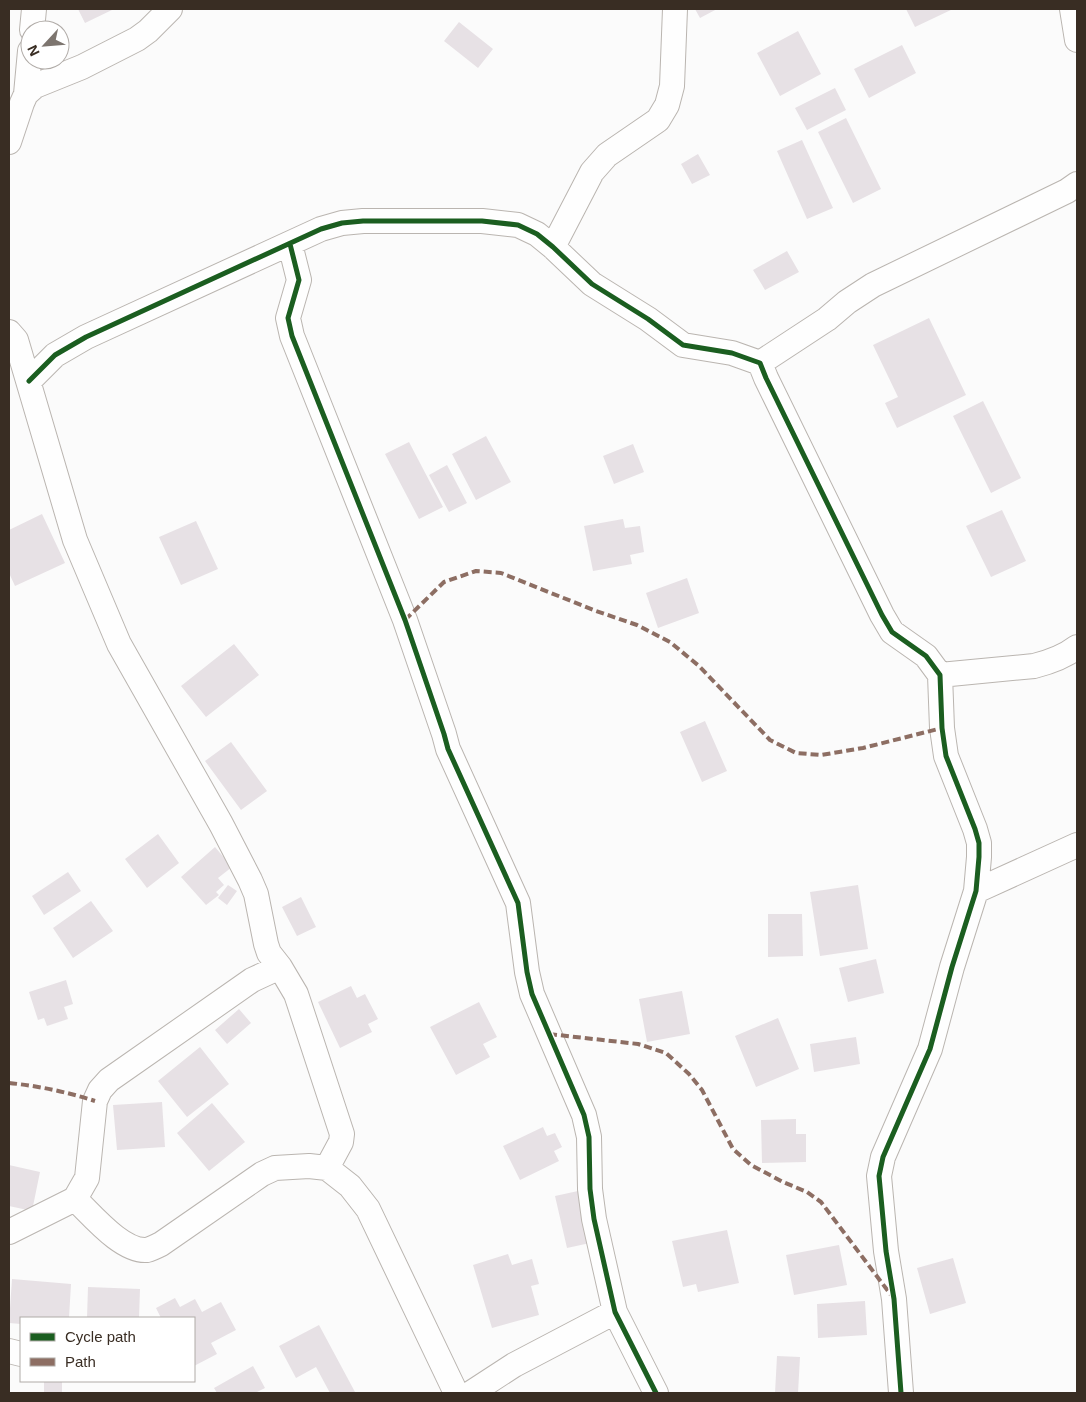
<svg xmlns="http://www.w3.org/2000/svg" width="1086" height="1402" font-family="Helvetica,sans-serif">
<rect width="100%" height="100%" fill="#fbfbfb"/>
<path fill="#e7e1e5" d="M 78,9 L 114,9 L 85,23 Z
M 695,9 L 717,9 L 700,18 Z
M 906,9 L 953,9 L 915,27 Z
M 459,22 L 493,49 L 478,68 L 444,41 Z
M 798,31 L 821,74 L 780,96 L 757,53 Z
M 902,45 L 916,73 L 869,98 L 854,69 Z
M 835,88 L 846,110 L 807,130 L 795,108 Z
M 846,118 L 881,189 L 853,203 L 818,132 Z
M 802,140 L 833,208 L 807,219 L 777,151 Z
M 698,154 L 710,175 L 692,184 L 681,164 Z
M 787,251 L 799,272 L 765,290 L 753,270 Z
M 929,318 L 966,395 L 897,428 L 885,403 L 898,397 L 873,345 Z
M 983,401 L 1021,478 L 991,493 L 953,416 Z
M 486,436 L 511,482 L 476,500 L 452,454 Z
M 409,442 L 443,507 L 419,519 L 385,454 Z
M 633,444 L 644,472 L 614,484 L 603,456 Z
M 447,465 L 467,503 L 449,512 L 429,475 Z
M 1002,510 L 1026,561 L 991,577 L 966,526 Z
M 42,514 L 65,563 L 15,586 L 9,573 L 9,530 Z
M 623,519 L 625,528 L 640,526 L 644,552 L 630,555 L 632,564 L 593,571 L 584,526 Z
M 196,521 L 218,569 L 181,585 L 159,537 Z
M 687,578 L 699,613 L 658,628 L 646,593 Z
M 234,644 L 259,675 L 206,717 L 181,686 Z
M 705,721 L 727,771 L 702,782 L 680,732 Z
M 231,742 L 267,791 L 241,810 L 205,761 Z
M 158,834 L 179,863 L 147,888 L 125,859 Z
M 215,847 L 232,867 L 218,878 L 224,885 L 216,892 L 219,895 L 206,905 L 181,877 Z
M 68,872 L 81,891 L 44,915 L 32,896 Z
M 228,885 L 237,891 L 227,905 L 218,898 Z
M 858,885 L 868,949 L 820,956 L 810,892 Z
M 301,897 L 316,927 L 297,936 L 282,907 Z
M 91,901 L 113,931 L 73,958 L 53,928 Z
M 768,914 L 802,914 L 803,956 L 768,957 Z
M 876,959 L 884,993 L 848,1002 L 839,968 Z
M 66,980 L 73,1004 L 64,1007 L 68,1019 L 47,1026 L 44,1018 L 38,1020 L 29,992 Z
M 351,986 L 357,998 L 365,994 L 378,1019 L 368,1024 L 372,1032 L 340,1048 L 318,1002 Z
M 682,991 L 690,1034 L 647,1042 L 639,999 Z
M 479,1002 L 497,1037 L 483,1044 L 490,1057 L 456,1075 L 430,1027 Z
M 239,1009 L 251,1023 L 227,1044 L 215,1030 Z
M 778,1018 L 799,1069 L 756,1087 L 735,1036 Z
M 856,1037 L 860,1064 L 814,1072 L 810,1044 Z
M 200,1047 L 229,1084 L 187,1117 L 158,1081 Z
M 162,1102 L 165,1147 L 117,1150 L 113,1105 Z
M 212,1103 L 245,1142 L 209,1171 L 177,1133 Z
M 796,1119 L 796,1134 L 806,1134 L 806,1162 L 762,1163 L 761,1120 Z
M 543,1127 L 547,1136 L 555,1133 L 562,1147 L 554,1151 L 559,1161 L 520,1180 L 503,1146 Z
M 9,1165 L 40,1172 L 32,1211 L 9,1206 Z
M 578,1191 L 590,1243 L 567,1248 L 555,1196 Z
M 727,1230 L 739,1283 L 698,1292 L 696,1284 L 683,1287 L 672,1241 Z
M 839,1245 L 847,1285 L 794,1295 L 786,1255 Z
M 508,1254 L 512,1265 L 532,1259 L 539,1284 L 531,1286 L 539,1315 L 492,1328 L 473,1265 Z
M 953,1258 L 966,1303 L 930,1314 L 917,1268 Z
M 12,1279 L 71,1284 L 69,1318 L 21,1318 L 21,1324 L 9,1323 Z
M 88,1287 L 140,1289 L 139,1318 L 87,1318 Z
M 175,1298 L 180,1307 L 195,1299 L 202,1312 L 221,1302 L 236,1330 L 211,1343 L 217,1354 L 194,1366 L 194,1318 L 161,1318 L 156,1308 Z
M 865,1301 L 867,1335 L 818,1338 L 817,1304 Z
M 319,1325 L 355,1392 L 352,1393 L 330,1393 L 316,1367 L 296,1378 L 279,1346 Z
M 777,1356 L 800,1357 L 798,1393 L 775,1393 Z
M 253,1366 L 265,1388 L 255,1393 L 217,1393 L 214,1388 Z
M 44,1381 L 62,1381 L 62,1393 L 44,1393 Z"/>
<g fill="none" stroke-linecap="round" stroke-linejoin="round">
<defs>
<path id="street" d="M 1072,9 L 1077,40
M 32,30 L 34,9
M 26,94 L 30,51
M 9,142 L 22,103 L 26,94 L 35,86 L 82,67 L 137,39 L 148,31 L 170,9
M 290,244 L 299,280 L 288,318 L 292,336 L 405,620 L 444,734 L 448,749 L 518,903 L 527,972 L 532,994 L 584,1115 L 589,1137 L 590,1189 L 594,1219 L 615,1312 L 656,1393
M 553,247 L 592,172 L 607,155 L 658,120 L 667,105 L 672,86 L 675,9
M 9,332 L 16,340 L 75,540 L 119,644 L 221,824 L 250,880 L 256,894 L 266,944 L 269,953 L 280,967 L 296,994 L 299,1003 L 342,1134 L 341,1142 L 327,1168
M 760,363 L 827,319 L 847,302 L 873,285 L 1067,191 L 1077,184
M 29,381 L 55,355 L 86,337 L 321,229 L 342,223 L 363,221 L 482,221 L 518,225 L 537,234 L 553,247 L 592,284 L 648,319 L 683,345 L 732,353 L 760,363 L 766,378 L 882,615 L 892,632 L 926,656 L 940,675 L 942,728 L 946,756 L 975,829 L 979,843 L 979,857 L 976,891 L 952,967 L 930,1049 L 883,1157 L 879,1176 L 886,1251 L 894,1299 L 901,1393
M 940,675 L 1034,666 C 1050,662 1064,657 1077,647
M 976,891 L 1077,845
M 75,1199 C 92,1215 122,1252 147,1250 C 151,1249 157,1246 161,1244 L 262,1174 L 275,1168 L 309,1166 L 327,1168 L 350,1186 L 368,1209 L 456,1393
M 9,1232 L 75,1199 L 87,1178 L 95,1101 L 100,1090 L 109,1080 L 252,980 L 280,967
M 9,1351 L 21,1354
M 471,1393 L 514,1365 L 615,1312"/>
</defs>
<use href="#street" stroke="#bab5b0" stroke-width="26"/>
<use href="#street" stroke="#fefefe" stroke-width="24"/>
<path stroke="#8d6e63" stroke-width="4" stroke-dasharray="8 4" stroke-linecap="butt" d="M 405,620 L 444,582 L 476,571 L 501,573 L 596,611 L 637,625 L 670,642 L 699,666 L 770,740 L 796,753 L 821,755 L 863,748 L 942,728
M 549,1034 L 638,1044 L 666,1053 L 689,1074 L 702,1090 L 733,1149 L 751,1165 L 783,1182 L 807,1192 L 821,1202 L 891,1295
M 9,1083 C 39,1086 67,1092 95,1101"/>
<defs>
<path id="cycleway" d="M 290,244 L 299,280 L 288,318 L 292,336 L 405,620 L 444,734 L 448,749 L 518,903 L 527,972 L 532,994 L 584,1115 L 589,1137 L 590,1189 L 594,1219 L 615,1312 L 656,1393
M 29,381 L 55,355 L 86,337 L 321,229 L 342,223 L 363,221 L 482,221 L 518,225 L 537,234 L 553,247 L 592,284 L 648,319 L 683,345 L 732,353 L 760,363 L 766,378 L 882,615 L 892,632 L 926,656 L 940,675 L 942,728 L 946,756 L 975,829 L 979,843 L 979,857 L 976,891 L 952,967 L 930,1049 L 883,1157 L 879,1176 L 886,1251 L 894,1299 L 901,1393"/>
</defs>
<use href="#cycleway" stroke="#fff" stroke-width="8"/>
<use href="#cycleway" stroke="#1b5e20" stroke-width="5"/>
</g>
<rect width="1086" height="1402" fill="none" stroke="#392d23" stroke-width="20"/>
<rect x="20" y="1317" width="175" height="65" fill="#ffffff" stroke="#b0aba7"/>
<rect x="30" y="1333" width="25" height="8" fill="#1b5e20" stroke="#b0aba7"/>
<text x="65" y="1342" font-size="15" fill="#392d23">Cycle path</text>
<rect x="30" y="1358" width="25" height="8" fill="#8d6e63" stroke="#b0aba7"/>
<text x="65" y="1367" font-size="15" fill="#392d23">Path</text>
<g transform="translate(45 45) rotate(244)"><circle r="24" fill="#ffffff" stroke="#b0aba7"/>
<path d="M0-4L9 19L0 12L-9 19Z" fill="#7d756f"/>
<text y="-8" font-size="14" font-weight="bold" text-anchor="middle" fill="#392d23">N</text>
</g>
</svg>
